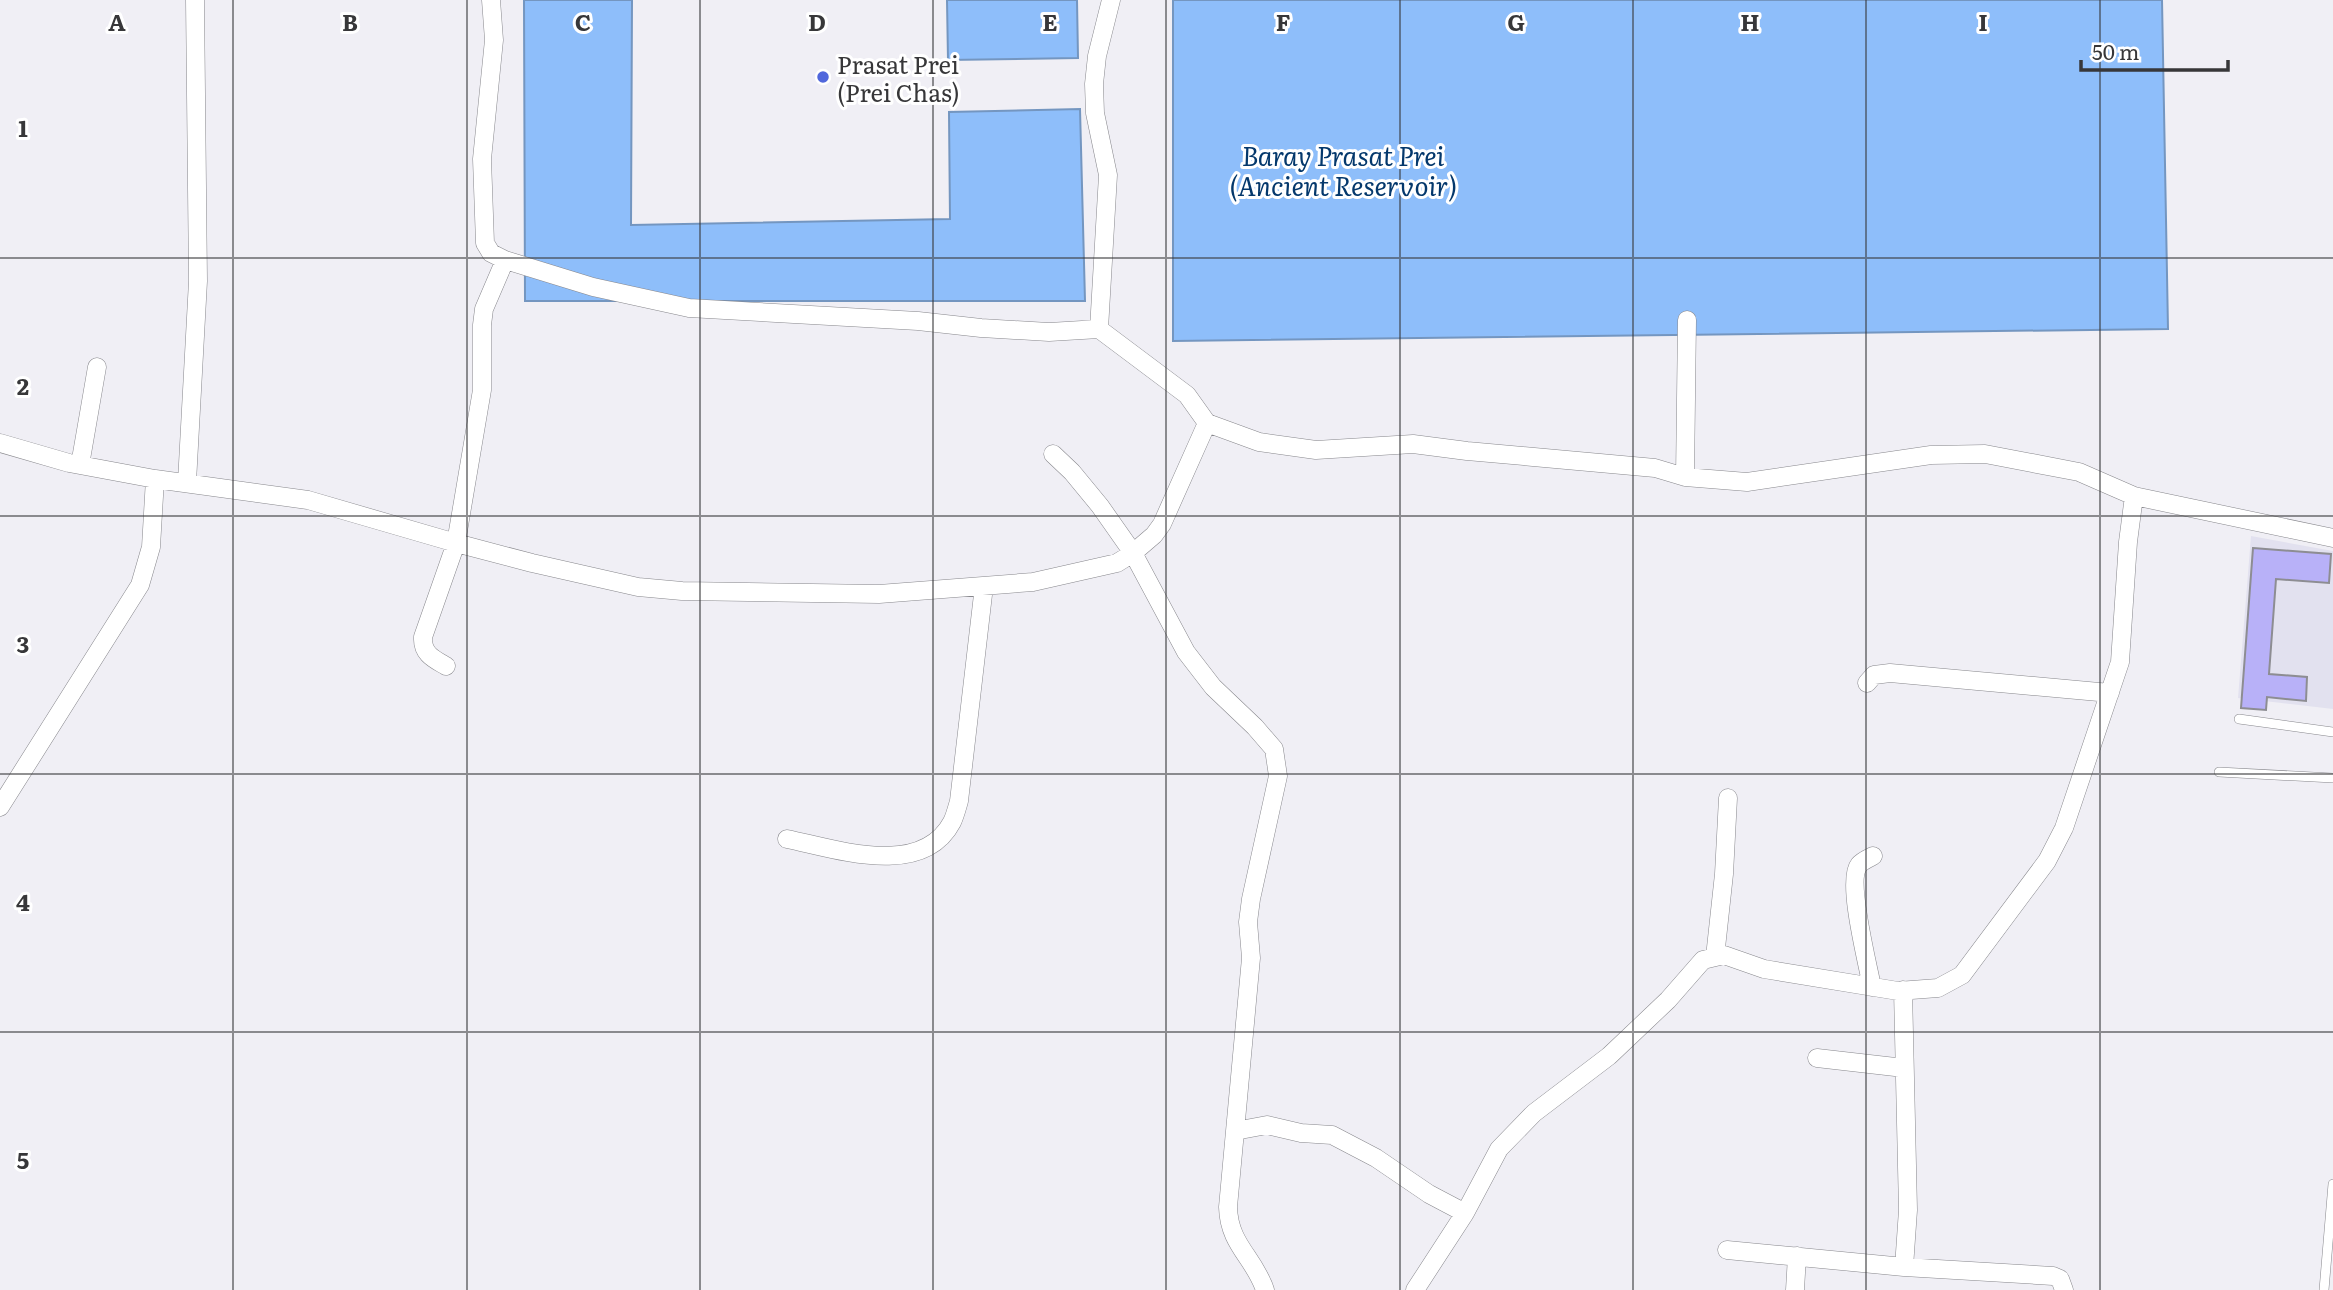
<svg xmlns="http://www.w3.org/2000/svg" width="2333" height="1290" font-family="Literata,serif">
<rect width="100%" height="100%" fill="#f0eff5"/>
<path fill="#e2e1ef" d="M 2251,536 L 2333,551 L 2333,709 L 2238,698 Z"/>
<path fill="#8ebefa" stroke="#7496c0" stroke-width="2" d="M 524,0 L 632,0 L 631,225 L 950,219 L 949,112 L 1080,109 L 1085,301 L 525,301 Z
M 947,0 L 1077,0 L 1078,58 L 948,60 Z
M 1173,0 L 2162,0 L 2168,329 L 1173,341 Z"/>
<path fill="#b8b1f8" stroke="#8d8d92" stroke-width="2" d="M 2253,548 L 2331,554 L 2329,583 L 2276,579 L 2269,674 L 2307,677 L 2306,701 L 2267,697 L 2266,710 L 2241,708 Z"/>
<g fill="none" stroke-linecap="round" stroke-linejoin="round">
<defs>
<path id="lane" d="M 2239,719 L 2333,732
M 2219,772 L 2333,778
M 2324,1290 L 2333,1184"/>
<path id="street" d="M 491,0 L 494,40 L 482,159 L 485,243 L 491,253 L 505,260 L 593,287 L 689,308 L 918,321 L 981,328 L 1049,332 L 1099,329 L 1187,395 L 1207,423
M 1099,329 L 1108,175 L 1095,113 L 1094,84 L 1097,56 L 1111,0
M 0,443 L 69,463 L 155,479 L 308,500 L 456,543 L 532,563 L 638,587 L 682,591 L 879,594 L 1033,582 L 1117,563 L 1133,553 L 1154,535 L 1162,524 L 1207,423 L 1259,442 L 1316,450 L 1413,444 L 1467,451 L 1655,468 L 1685,477 L 1747,482 L 1931,455 L 1985,454 L 2079,472 L 2134,496 L 2333,538
M 1053,454 L 1072,472 L 1100,506 L 1133,553 L 1186,652 L 1213,687 L 1255,727 L 1274,749 L 1278,776 L 1251,899 L 1248,922 L 1251,958 L 1228,1207 C 1229,1245 1254,1257 1265,1290
M 80,465 L 97,367
M 1685,477 L 1687,320
M 187,482 L 198,281 L 195,0
M 446,666 C 434,659 422,654 423,637 L 456,543 L 482,390 L 482,325 L 484,309 L 505,260
M 1867,683 L 1874,675 L 1890,673 L 2110,693
M 0,807 L 140,585 L 151,547 L 155,479
M 787,839 C 836,849 922,879 952,822 C 955,816 957,808 959,801 L 984,586
M 1715,957 L 1724,874 L 1728,798
M 1872,987 C 1868,965 1846,880 1859,865 C 1862,861 1869,858 1873,856
M 1817,1058 L 1904,1068
M 1235,1131 L 1267,1125 L 1301,1133 L 1332,1135 L 1376,1158 L 1429,1194 L 1465,1213
M 1727,1250 L 1904,1267 L 1908,1210 L 1903,990
M 1904,1267 L 2053,1276 L 2060,1279 L 2064,1290
M 1415,1290 L 1465,1213 L 1499,1149 L 1534,1113 L 1609,1056 L 1668,1000 L 1703,960 L 1724,955 L 1764,969 L 1898,991 L 1938,988 L 1962,975 L 2047,861 L 2064,828 L 2120,662 L 2128,542 L 2134,496
M 1795,1290 L 1797,1256"/>
</defs>
<use href="#lane" stroke="#87878c" stroke-width="10"/>
<use href="#street" stroke="#87878c" stroke-width="19"/>
<use href="#lane" stroke="#fff" stroke-width="9"/>
<use href="#street" stroke="#fff" stroke-width="18"/>
</g>
<path fill="none" stroke="#373739" stroke-width="2" stroke-opacity="0.55" d="M 233,0 L 233,1290M 467,0 L 467,1290M 700,0 L 700,1290M 933,0 L 933,1290M 1166,0 L 1166,1290M 1400,0 L 1400,1290M 1633,0 L 1633,1290M 1866,0 L 1866,1290M 2100,0 L 2100,1290M 0,258 L 2333,258M 0,516 L 2333,516M 0,774 L 2333,774M 0,1032 L 2333,1032"/>
<circle fill="#5067dc" stroke="#fff" stroke-width="2.5" cx="823" cy="77" r="7"/>
<g text-anchor="middle" dominant-baseline="central" stroke-width="6" stroke-linejoin="round" paint-order="stroke">
<g font-size="24" fill="#373739" stroke="#fff" text-anchor="start">
<text x="837" y="63">Prasat Prei<tspan x="837" dy="28">(Prei Chas)</tspan></text>
</g>
<g font-size="26" font-style="italic" fill="#04386c" stroke="#fff">
<text x="1343" y="154">Baray Prasat Prei<tspan x="1343" dy="30">(Ancient Reservoir)</tspan></text>
</g>
</g>
<g font-size="23" text-anchor="middle" font-weight="bold" fill="#373739" stroke="#fff" stroke-width="6" stroke-linejoin="round" paint-order="stroke">
<text x="117" y="31">A</text>
<text x="350" y="31">B</text>
<text x="583" y="31">C</text>
<text x="817" y="31">D</text>
<text x="1050" y="31">E</text>
<text x="1283" y="31">F</text>
<text x="1516" y="31">G</text>
<text x="1750" y="31">H</text>
<text x="1983" y="31">I</text>
<text x="23" y="137">1</text>
<text x="23" y="395">2</text>
<text x="23" y="653">3</text>
<text x="23" y="911">4</text>
<text x="23" y="1169">5</text>
</g>
<path d="M2081 60v10h147v-10" fill="none" stroke="#373739" stroke-width="3.5"/>
<text x="2092" y="60" font-size="21" fill="#373739" stroke="#ffffff" stroke-width="5" paint-order="stroke">50 m</text>
</svg>
